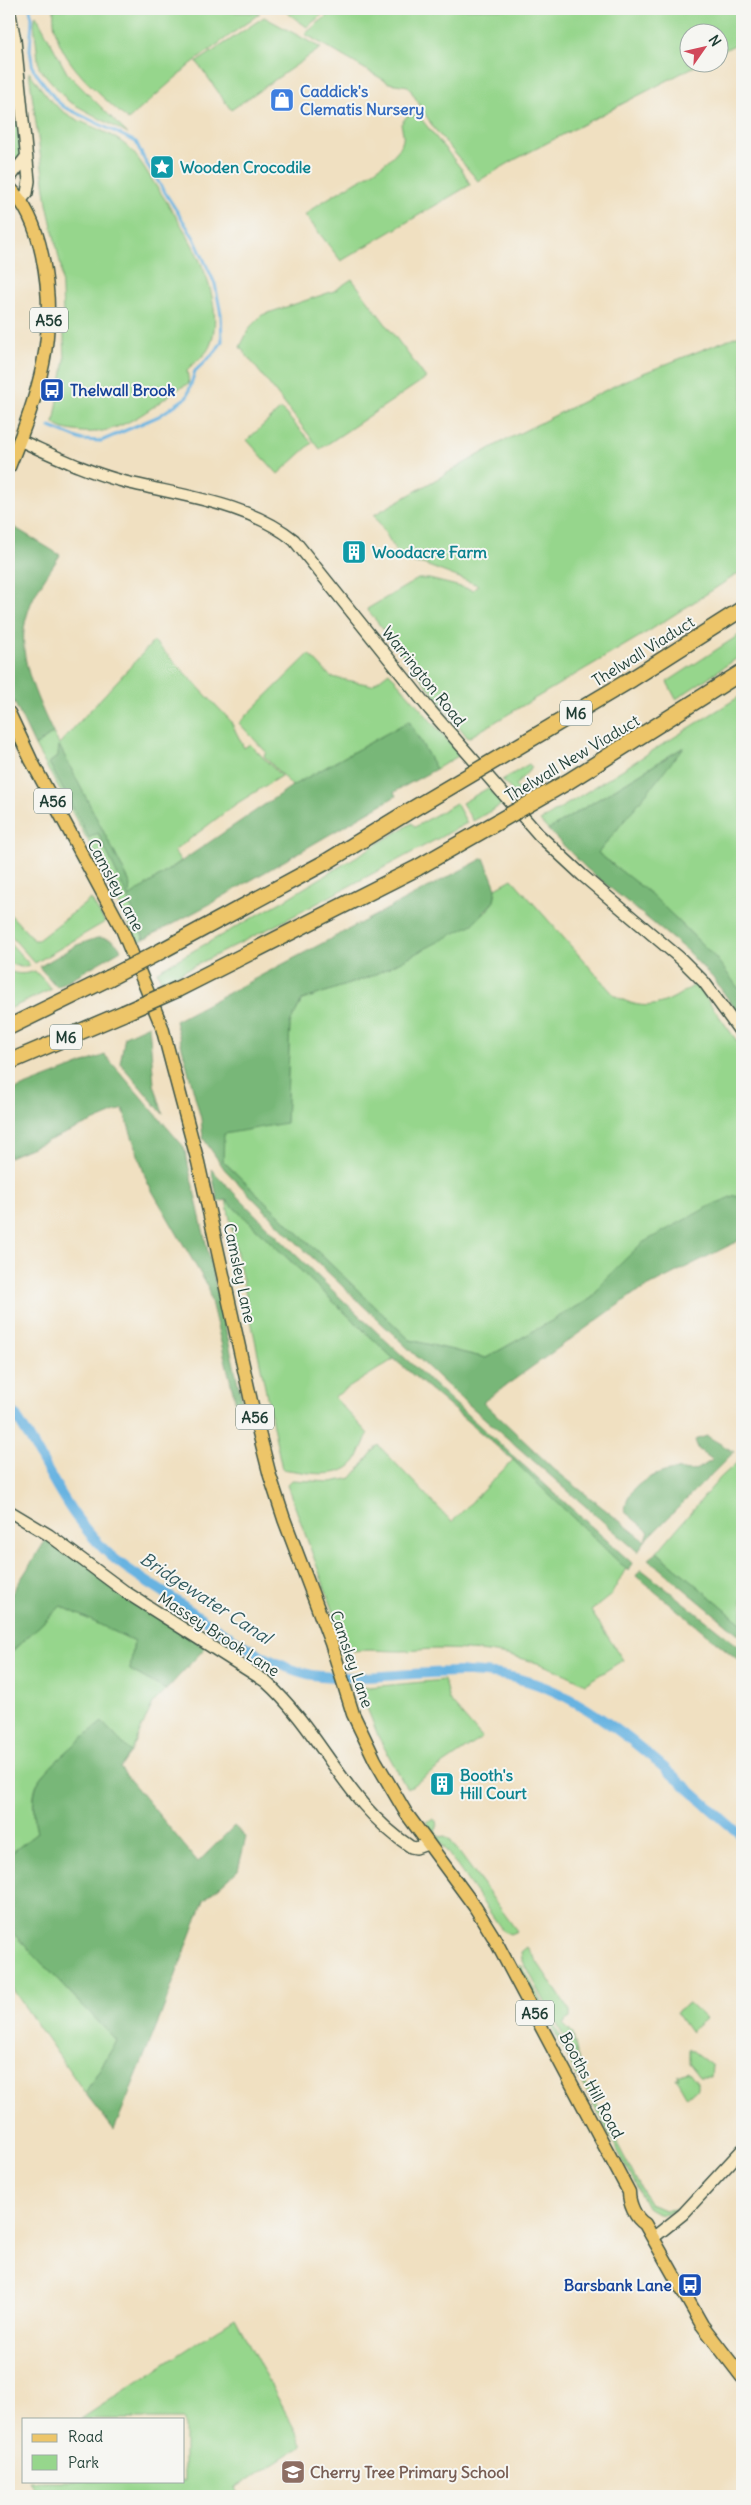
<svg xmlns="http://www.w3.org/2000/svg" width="751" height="2505" font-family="Delius,sans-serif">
<rect width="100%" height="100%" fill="#f6f6f2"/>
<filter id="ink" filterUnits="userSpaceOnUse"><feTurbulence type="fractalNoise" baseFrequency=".02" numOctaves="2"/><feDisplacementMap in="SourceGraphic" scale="10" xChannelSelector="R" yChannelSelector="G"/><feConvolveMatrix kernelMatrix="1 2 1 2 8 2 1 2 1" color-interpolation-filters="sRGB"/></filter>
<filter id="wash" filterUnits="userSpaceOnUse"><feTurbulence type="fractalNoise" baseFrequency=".0096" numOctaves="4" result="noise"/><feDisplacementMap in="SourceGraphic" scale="20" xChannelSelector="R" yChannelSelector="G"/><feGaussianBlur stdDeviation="1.12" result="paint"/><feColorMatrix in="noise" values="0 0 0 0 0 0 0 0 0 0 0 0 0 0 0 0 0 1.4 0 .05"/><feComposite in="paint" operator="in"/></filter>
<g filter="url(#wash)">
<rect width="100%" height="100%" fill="#f0e0c1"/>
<path fill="#96d68c" stroke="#5a8a60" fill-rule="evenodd" d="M 54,9 L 144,9 L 260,13 L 191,64 L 128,120 C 97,91 49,56 54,9 Z
M 282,9 L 329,9 L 307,27 Z
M 335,9 L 742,9 L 742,41 L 719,53 L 718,32 L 688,32 L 688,62 L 701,63 L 516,159 L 478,181 L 433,127 L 408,86 L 389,83 L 305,34 Z
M 36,15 L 67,73 L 128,134 L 68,101 L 39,68 L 34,23 Z
M 264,17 L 321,48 L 231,110 L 197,62 Z
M 9,37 L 22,160 L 11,171 L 9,169 Z
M 29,72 C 39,85 49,102 64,112 C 84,126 112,131 130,149 C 139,158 147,172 154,183 C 181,223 228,292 211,343 C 207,356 196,360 187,370 L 189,384 C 177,388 170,395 160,402 C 134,421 107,437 75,431 C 67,430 60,429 54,423 L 65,360 L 61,267 L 47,204 Z
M 418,115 L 463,171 L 470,185 L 341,261 L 305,215 C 326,194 397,167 403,140 C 404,135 402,129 401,124 L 407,116 Z
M 352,279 L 426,378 L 320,449 L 240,347 L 250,327 L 262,315 L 334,291 Z
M 742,334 L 742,571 L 649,631 L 468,738 L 367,609 L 418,579 L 429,579 L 473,590 L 478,585 L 423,564 L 403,562 L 374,515 L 498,444 L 626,380 Z
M 281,409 L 312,443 L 278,474 L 247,440 Z
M 742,633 L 742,655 L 676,699 L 667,682 Z
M 154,641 L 230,720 L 244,748 L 250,744 L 281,776 L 236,804 L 174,851 L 181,861 L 128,898 L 144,939 L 137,942 L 97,857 L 35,746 L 53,733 L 59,744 ZM 59,746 L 130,883 L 128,897 L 98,833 L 89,838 L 49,763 L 58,756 Z
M 309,654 L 331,677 L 372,685 L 389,672 L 460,755 L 436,769 L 409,721 L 292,786 L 264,756 L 266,752 L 239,723 Z
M 742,695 L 742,993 C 698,934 656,898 598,853 L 682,748 L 548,830 L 540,821 Z
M 529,764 L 532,767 L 515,786 L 522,793 L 517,796 L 502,780 Z
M 488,788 L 503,804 L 473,821 L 462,803 Z
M 456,803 L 467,823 L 286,920 L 162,982 L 157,971 L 281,902 L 412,823 L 415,827 Z
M 512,879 L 614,995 C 647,1015 666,1004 696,984 L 742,1048 L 742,1197 L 735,1195 L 606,1278 L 592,1298 L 486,1358 L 410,1340 L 223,1161 L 223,1134 L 286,1122 L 290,1023 L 302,1000 L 372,976 L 485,913 L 494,901 L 496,888 Z
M 91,899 L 105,922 L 35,963 L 9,934 L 9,913 L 34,940 L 38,940 Z
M 9,942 L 30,965 L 21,967 L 10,964 Z
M 9,971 C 18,975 26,974 35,971 L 52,989 L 9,1009 Z
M 226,1200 L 394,1359 L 334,1397 L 368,1434 C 364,1442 361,1451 357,1459 C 343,1482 304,1472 282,1469 Z
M 378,1445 L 452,1522 L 513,1460 L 629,1563 L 611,1595 L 591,1611 L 623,1660 L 585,1684 C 536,1657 491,1649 436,1649 C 424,1649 413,1651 401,1651 C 385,1651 369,1649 352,1651 L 346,1645 L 287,1485 L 292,1480 L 331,1482 L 352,1478 Z
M 742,1458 L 742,1624 L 657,1552 L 720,1478 Z
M 61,1606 L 134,1641 L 130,1670 L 166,1690 L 153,1703 L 131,1752 L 102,1723 C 87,1735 43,1769 36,1786 C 31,1800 34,1818 37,1833 L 9,1855 L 9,1654 Z
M 444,1680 L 449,1700 L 482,1738 L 407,1789 L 379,1738 L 359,1688 Z
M 433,1819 L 436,1821 L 437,1827 L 435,1830 L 439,1837 L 445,1836 L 450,1840 L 517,1931 L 510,1934 L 503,1931 L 426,1822 Z
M 9,1929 L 117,2041 L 85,2093 L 9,1984 Z
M 527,1947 L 570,2011 L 570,2018 L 563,2024 L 573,2034 L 580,2067 L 522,1959 L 521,1952 Z
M 519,1966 L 522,1966 L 583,2079 L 580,2081 Z
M 689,2003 L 706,2019 L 690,2032 L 676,2012 Z
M 689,2048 L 712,2066 L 711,2077 L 700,2077 L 689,2063 Z
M 688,2071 L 697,2082 L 697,2088 L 687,2097 L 676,2078 L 679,2078 L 678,2075 Z
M 583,2084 L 586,2084 L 649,2204 L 665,2210 L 677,2209 C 664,2216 659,2215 647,2207 Z
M 235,2318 L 303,2445 L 235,2488 L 239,2496 L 38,2496 L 29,2481 L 184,2481 L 184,2419 L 81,2419 Z"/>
<path fill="#78b778" stroke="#4c7a56" d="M 9,524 L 60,555 C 49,573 34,591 28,612 C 14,652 36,696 53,733 L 35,746 L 9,691 Z
M 409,721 L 436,769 L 394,792 L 396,796 L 210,904 L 144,939 L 128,898 L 98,833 L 89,838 L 49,763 L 58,756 L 59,745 L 130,883 L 129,897 L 292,786 Z
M 684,747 L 598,853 L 652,895 L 715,957 L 742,993 L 742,1018 L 713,978 L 686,950 L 586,868 L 548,830 Z
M 484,858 L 496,888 L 494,901 L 473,924 L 372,976 L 302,1000 L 290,1023 L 286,1123 L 224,1134 L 223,1161 L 410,1340 L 486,1358 L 592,1298 L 606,1278 L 642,1243 L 708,1207 L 735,1195 L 742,1197 L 742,1239 L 635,1293 L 483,1402 L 555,1470 L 645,1541 L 649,1532 L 625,1512 C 626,1486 652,1473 675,1470 C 681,1469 686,1471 691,1471 C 698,1470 707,1463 713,1460 L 698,1449 L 695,1440 L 707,1436 L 734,1452 L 645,1541 L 638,1552 L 452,1390 L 297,1243 L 225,1170 L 203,1138 L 201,1119 L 175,1021 Z
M 97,938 C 109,938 114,939 121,950 L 57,987 L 39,967 L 77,945 Z
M 149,1025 L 154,1084 L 163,1114 L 120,1063 L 125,1036 Z
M 105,1055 L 184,1147 L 244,1409 L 239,1416 L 207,1285 L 147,1182 L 123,1109 L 9,1157 L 9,1092 Z
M 211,1169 C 344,1309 490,1434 632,1563 L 628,1571 L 513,1460 L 394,1359 L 226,1200 L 218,1202 Z
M 49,1535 L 205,1648 L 166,1690 L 130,1670 L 134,1641 L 61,1606 L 9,1654 L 9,1598 Z
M 657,1552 L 742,1624 L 742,1637 L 648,1559 Z
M 641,1569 L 742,1649 L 742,1663 L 636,1576 Z
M 102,1722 L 131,1752 L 120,1768 L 198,1862 L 234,1826 L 246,1837 L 238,1870 L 204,1900 L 161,2015 L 114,2130 L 85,2093 L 117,2041 L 9,1929 L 9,1855 L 37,1833 C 34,1817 32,1802 36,1787 C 40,1772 88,1733 102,1722 Z"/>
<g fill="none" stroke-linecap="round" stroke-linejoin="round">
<path stroke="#68b3e1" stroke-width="3" d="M 30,9 L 32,18 L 30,50 L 33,69 L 56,100 L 64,107 L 136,142 L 145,161 L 194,238 L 215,284 L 221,314 L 222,341 L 216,351 L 195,371 L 187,397 L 159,416 L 101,441 L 82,440 L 50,427
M 9,428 L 13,428"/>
<path stroke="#68b3e1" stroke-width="10" d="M 9,1406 C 35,1441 51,1483 77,1518 C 87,1531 98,1544 110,1555 C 128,1571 150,1583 169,1596 C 208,1622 274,1672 320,1676 C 394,1683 462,1658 536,1684 C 607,1708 684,1787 742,1836"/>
</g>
</g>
<g filter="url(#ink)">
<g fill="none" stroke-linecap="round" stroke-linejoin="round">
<defs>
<path id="secondary" d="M 9,9 L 15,40 L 29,181 L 27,193 L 20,201
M 9,179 L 26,157
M 19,440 C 53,455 87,472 122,481 C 180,496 247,502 294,540 L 430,710 L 539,835 L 582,875 L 681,959 L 704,982 L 742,1034
M 9,1511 L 49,1535 L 127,1593 L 265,1681 C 323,1733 344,1803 411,1847 L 416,1848 L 427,1844
M 653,2238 L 683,2214 L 742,2150"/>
<path id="primary" d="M 9,187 C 27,205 37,231 42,255 C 59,336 39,392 9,467
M 9,713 L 31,760 L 122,929 L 162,1027 L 198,1162 L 251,1401 L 270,1476 L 284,1519 L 331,1643 L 353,1714 L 375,1760 L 406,1813 L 475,1907 L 493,1936 L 629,2192 C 629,2203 635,2218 645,2224 L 702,2325 L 742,2377"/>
<path id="highway" d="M 163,950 L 326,862 L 406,813
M 178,989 L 417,868
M 9,1027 L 109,978
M 9,1062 L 124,1013"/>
</defs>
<use href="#secondary" stroke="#3e5549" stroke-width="14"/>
<use href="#primary" stroke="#3e5549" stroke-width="15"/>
<use href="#highway" stroke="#3e5549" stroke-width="18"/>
<use href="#secondary" stroke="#f8e8c3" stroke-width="11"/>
<use href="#primary" stroke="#edc569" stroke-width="12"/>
<use href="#highway" stroke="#edc569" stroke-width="15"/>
<defs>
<path id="highway-bridge" d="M 406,813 L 632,679 L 742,609
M 417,868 L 569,781 L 742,672
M 109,978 L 163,950
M 124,1013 L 178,989"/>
</defs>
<use href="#highway-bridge" stroke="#3e5549" stroke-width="18" stroke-linecap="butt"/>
<use href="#highway-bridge" stroke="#edc569" stroke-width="15"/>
</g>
</g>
<defs>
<symbol id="shop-square" viewBox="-11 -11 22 22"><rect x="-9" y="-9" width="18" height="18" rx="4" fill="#3f7fe0" stroke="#f6f6f2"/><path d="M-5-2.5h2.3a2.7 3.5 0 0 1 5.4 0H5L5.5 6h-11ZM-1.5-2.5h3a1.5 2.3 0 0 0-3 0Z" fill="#fff"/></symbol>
<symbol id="sight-square" viewBox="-11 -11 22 22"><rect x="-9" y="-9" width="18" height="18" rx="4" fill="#0f9aa8" stroke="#f6f6f2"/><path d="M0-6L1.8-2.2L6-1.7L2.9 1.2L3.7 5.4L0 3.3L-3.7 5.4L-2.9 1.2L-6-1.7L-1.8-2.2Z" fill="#fff"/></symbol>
<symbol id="bus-square" viewBox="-11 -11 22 22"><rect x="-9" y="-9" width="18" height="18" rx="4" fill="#1a4fb4" stroke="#f6f6f2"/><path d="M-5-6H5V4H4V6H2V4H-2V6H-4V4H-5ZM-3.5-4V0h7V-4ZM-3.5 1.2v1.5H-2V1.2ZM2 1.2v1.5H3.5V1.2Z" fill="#fff"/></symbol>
<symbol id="building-square" viewBox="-11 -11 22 22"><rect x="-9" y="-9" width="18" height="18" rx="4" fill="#0f9aa8" stroke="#f6f6f2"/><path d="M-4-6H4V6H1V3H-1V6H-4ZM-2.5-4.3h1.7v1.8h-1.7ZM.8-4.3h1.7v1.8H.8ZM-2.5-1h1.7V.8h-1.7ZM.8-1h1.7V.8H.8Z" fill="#fff"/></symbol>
<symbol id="school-square" viewBox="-11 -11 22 22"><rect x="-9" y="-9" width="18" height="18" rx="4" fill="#8d6e63" stroke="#f6f6f2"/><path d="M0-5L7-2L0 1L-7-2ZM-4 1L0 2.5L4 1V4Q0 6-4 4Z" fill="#fff"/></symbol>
</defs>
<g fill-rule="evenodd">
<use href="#shop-square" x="268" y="86" width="28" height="28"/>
<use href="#sight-square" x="148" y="153" width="28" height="28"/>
<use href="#bus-square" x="38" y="376" width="28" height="28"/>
<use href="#building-square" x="340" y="538" width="28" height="28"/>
<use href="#building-square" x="428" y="1770" width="28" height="28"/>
<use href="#bus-square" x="676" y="2271" width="28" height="28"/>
<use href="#school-square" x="279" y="2458" width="28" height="28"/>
</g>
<g text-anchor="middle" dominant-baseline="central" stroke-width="4" stroke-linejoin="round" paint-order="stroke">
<g fill="#f6f6f2" stroke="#60746d" stroke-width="1">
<rect x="30" y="307.5" width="38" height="25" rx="4"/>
<rect x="560" y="700.5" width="32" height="25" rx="4"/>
<rect x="34" y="788.5" width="38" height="25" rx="4"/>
<rect x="50" y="1024.5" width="32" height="25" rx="4"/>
<rect x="236" y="1404.5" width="38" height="25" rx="4"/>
<rect x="516" y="2000.5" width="38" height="25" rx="4"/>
</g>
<g font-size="15" font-weight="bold" fill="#1f3d34">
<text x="49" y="320">A56</text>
<text x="576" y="713">M6</text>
<text x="53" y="801">A56</text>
<text x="66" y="1037">M6</text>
<text x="255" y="1417">A56</text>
<text x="535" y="2013">A56</text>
</g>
<g font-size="16" font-weight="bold" fill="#366cbe" stroke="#f6f6f2" text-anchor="start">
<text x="300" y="91">Caddick's<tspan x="300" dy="18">Clematis Nursery</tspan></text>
</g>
<g font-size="16" font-weight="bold" fill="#0d838f" stroke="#f6f6f2" text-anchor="start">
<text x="180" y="167">Wooden Crocodile</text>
<text x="372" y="552">Woodacre Farm</text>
<text x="460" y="1775">Booth's<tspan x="460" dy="18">Hill Court</tspan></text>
</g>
<g font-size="16" font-weight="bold" fill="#164399" stroke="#f6f6f2" text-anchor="start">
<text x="70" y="390">Thelwall Brook</text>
<text x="672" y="2285" text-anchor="end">Barsbank Lane</text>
</g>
<g font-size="16" fill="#1f3d34" stroke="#f6f6f2">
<text transform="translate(643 651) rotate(-32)">Thelwall Viaduct</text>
<text transform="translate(424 676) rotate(51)">Warrington Road</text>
<text transform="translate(572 758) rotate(-31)">Thelwall New Viaduct</text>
<text transform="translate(116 885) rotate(62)">Camsley Lane</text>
<text transform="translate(240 1273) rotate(78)">Camsley Lane</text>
<text transform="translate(219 1634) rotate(33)">Massey Brook Lane</text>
<text transform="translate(352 1659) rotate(71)">Camsley Lane</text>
<text transform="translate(592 2085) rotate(62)">Booths Hill Road</text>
</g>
<g font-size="16" font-weight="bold" fill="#785e54" stroke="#f6f6f2" text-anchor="start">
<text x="310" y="2472">Cherry Tree Primary School</text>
</g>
<g font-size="18" font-style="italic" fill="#315a5f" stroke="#f6f6f2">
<text transform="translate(206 1598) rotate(33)">Bridgewater Canal</text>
</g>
</g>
<rect width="751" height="2505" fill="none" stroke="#f6f6f2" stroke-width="30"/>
<rect x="22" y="2418" width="162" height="65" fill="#f6f6f2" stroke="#a0aca6"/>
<rect x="32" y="2434" width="25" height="8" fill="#edc569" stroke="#a0aca6"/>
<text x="68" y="2442" font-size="15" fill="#1f3d34">Road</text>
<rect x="32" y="2455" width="25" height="15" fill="#96d68c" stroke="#a0aca6"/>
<text x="68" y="2468" font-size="15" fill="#1f3d34">Park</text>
<g transform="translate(704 48) rotate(56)"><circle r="24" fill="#f6f6f2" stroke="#a0aca6"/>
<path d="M0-4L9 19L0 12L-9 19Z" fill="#d1495b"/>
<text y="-8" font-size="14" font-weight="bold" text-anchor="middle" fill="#1f3d34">N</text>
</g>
</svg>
